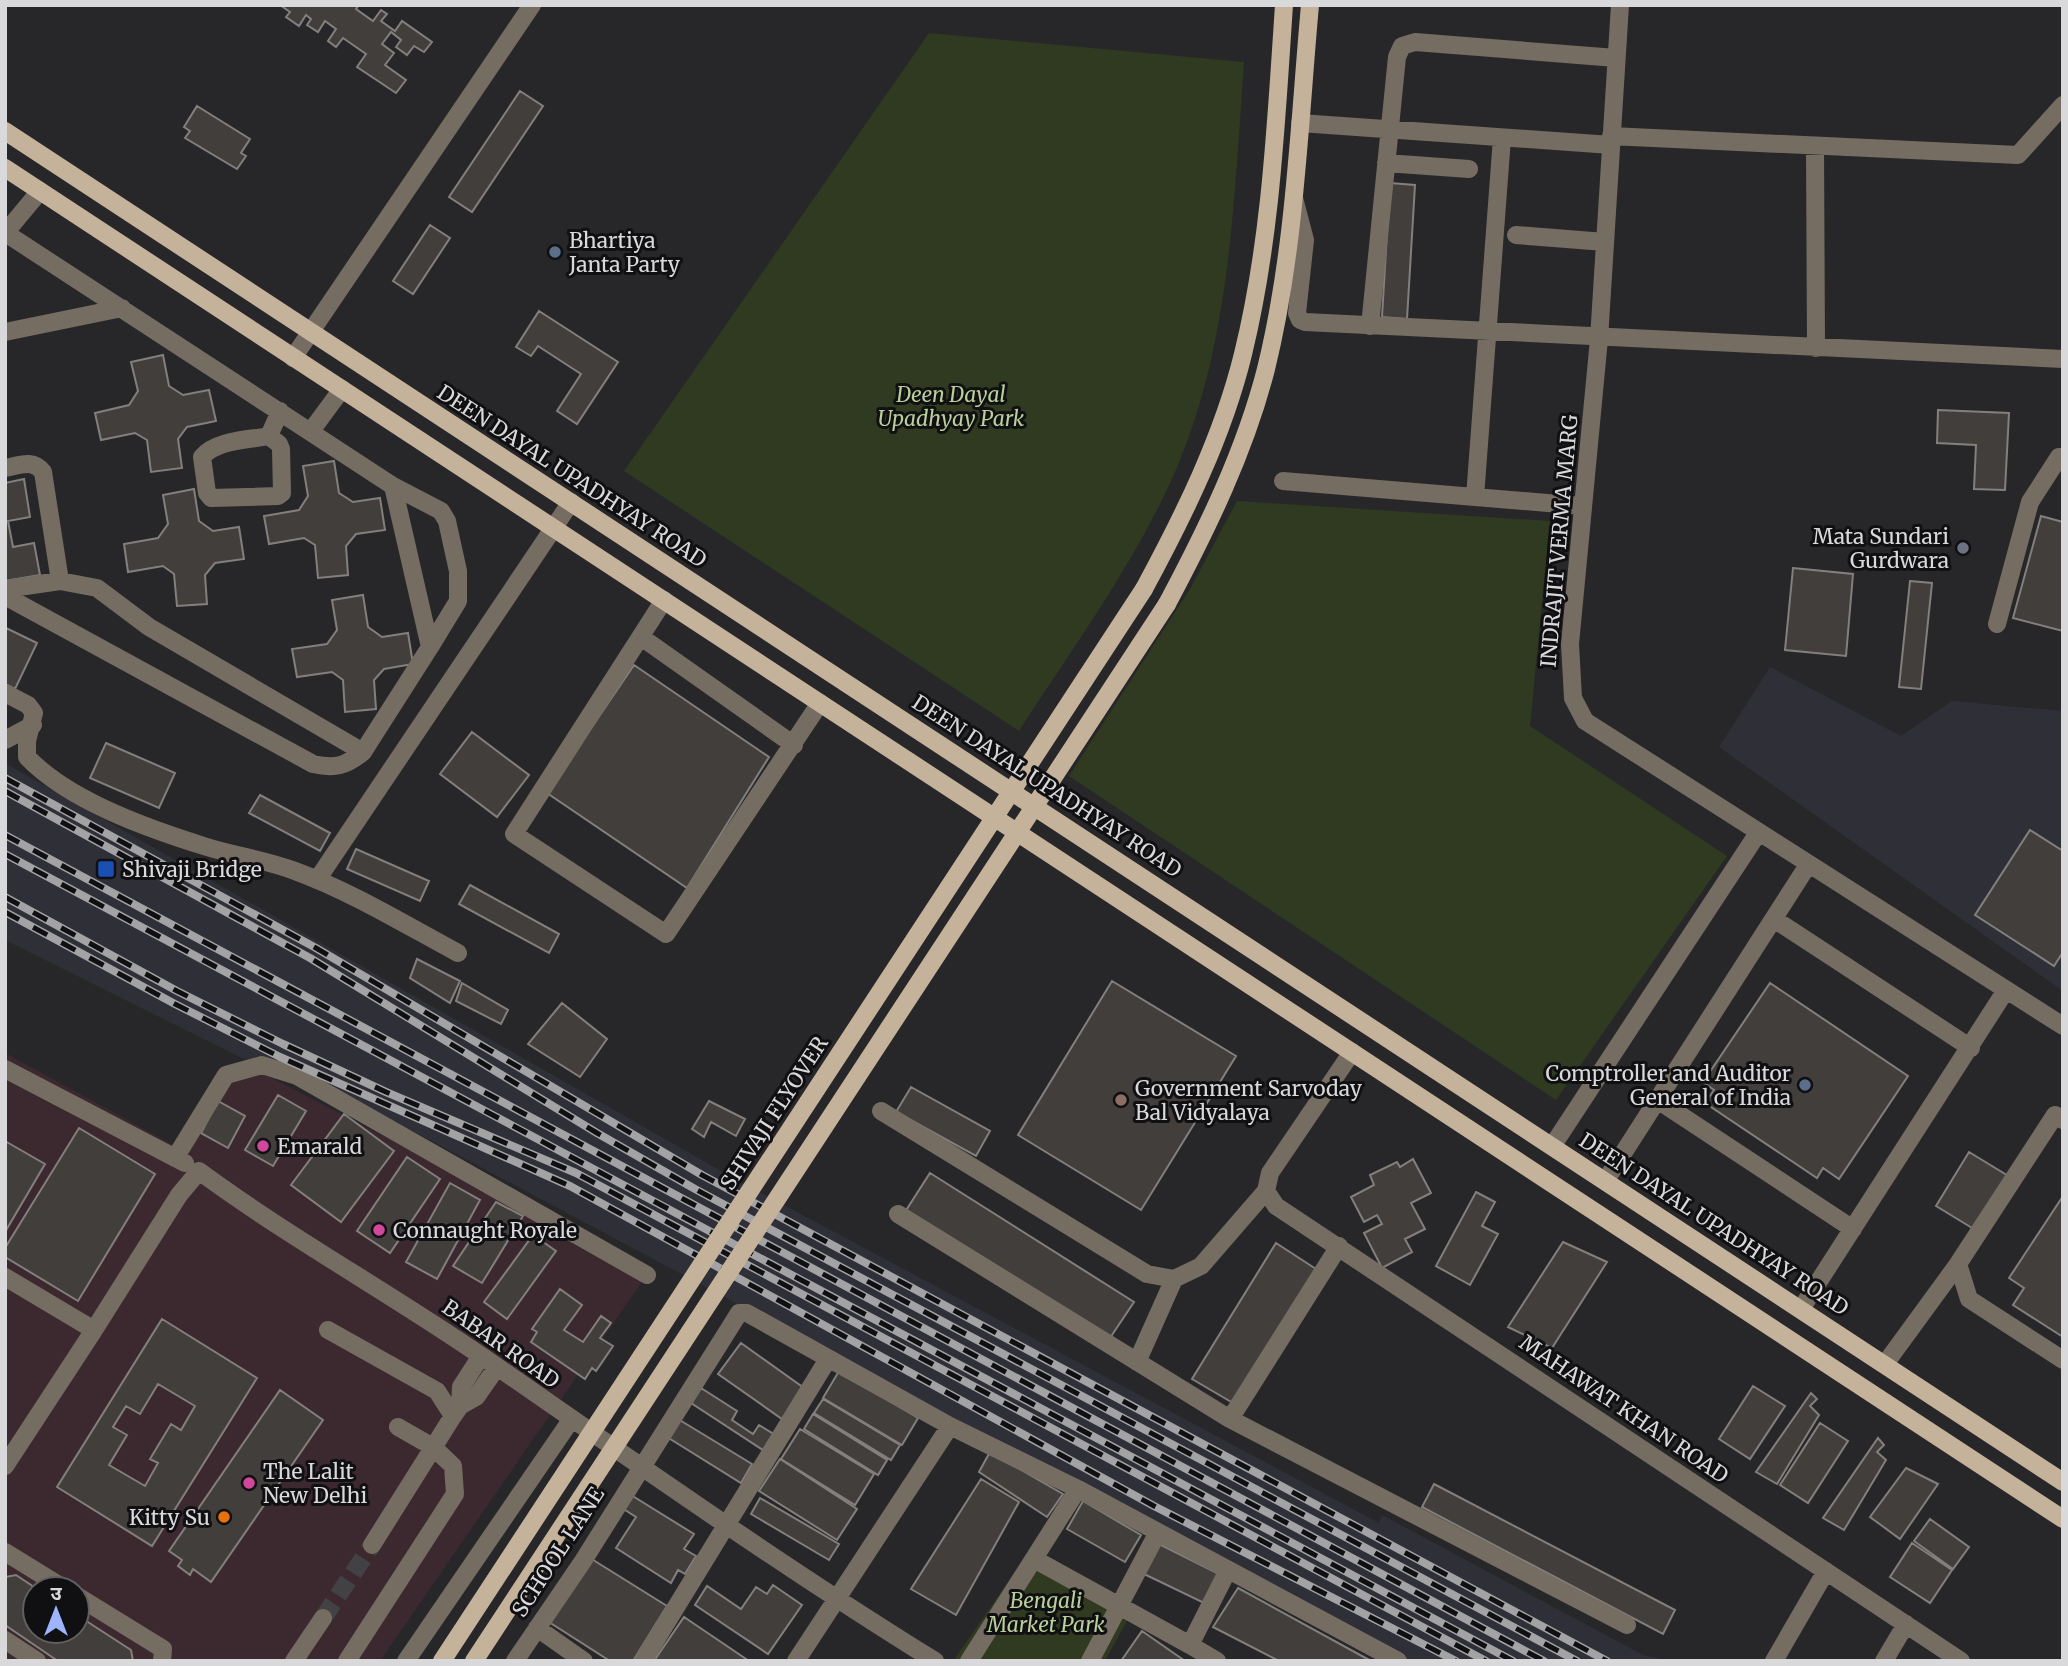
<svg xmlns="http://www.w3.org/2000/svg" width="2068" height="1666" font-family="Merriweather,'Noto Sans Devanagari',serif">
<rect width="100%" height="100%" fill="#27272a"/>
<path fill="#3c2930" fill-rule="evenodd" d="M 5,1053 L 184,1151 L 229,1079 L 258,1071 L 648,1273 L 380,1661 L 5,1661 ZM 35,1589 L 77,1589 L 77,1631 L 35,1631 Z"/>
<path fill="#2f2f38" d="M 1770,667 L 1901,736 L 1952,701 L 2063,711 L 2063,991 L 1719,747 Z
M 5,763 L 737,1180 L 1379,1523 L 1382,1515 L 1643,1655 L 1672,1661 L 1408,1661 L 336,1090 L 324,1099 L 5,940 Z"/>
<path fill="#2f3a20" d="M 929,33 L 1244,62 C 1233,213 1230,369 1159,506 C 1119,585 1067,657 1019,731 L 624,471 Z
M 1237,501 L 1550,521 L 1530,726 L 1727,856 L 1556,1100 L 1069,776 L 1190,589 Z
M 1030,1550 L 1135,1606 L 1105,1661 L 954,1660 Z"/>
<path fill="#413e3c" stroke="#837f7d" stroke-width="2" fill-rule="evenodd" d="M 280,5 L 359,5 L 356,9 L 373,21 L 381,10 L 387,14 L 381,21 L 395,31 L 402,21 L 432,42 L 424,52 L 414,46 L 407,55 L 396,47 L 401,40 L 391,32 L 382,44 L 394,53 L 385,65 L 406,80 L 396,93 L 357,67 L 366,54 L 343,38 L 336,47 L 328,41 L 336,29 L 325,21 L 318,32 L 307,25 L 311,19 L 306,15 L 299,26 L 286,17 L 290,12 Z
M 520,91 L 543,106 L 472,212 L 449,197 Z
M 197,106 L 250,139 L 241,153 L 246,156 L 237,169 L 185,138 L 190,131 L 184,127 Z
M 1390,183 L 1415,185 L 1407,319 L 1382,317 Z
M 430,225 L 450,238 L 413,294 L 393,281 Z
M 539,311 L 618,362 L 577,424 L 557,411 L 581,374 L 538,346 L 531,356 L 516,347 Z
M 163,355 L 169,386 L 183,395 L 209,390 L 216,421 L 187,427 L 178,439 L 182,468 L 151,472 L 147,440 L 135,433 L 101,440 L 95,413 L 129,405 L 138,391 L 131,362 Z
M 1938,410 L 2009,413 L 2005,490 L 1974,489 L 1976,445 L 1937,443 Z
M 334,461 L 339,493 L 353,502 L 380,498 L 385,530 L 356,534 L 346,546 L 348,575 L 318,578 L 315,545 L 304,538 L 269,544 L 264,516 L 299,510 L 308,496 L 303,466 Z
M 24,479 L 30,517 L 8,521 L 13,547 L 34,543 L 40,575 L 5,581 L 5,483 Z
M 194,489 L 199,521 L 213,531 L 239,527 L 244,559 L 215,563 L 205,575 L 207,604 L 177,606 L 174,574 L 163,566 L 128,572 L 124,544 L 158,538 L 168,524 L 163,495 Z
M 2041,516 L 2063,522 L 2063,631 L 2013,618 Z
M 1793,568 L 1853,574 L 1846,656 L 1785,650 Z
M 1910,581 L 1932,583 L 1921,689 L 1899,687 Z
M 363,595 L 368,627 L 382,637 L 408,633 L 413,664 L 384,669 L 374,680 L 376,709 L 345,712 L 343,680 L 332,672 L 297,677 L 292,649 L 327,644 L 337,630 L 332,600 Z
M 6,628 L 37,643 L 15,689 L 5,684 Z
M 634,665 L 769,757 L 687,888 L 547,793 Z
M 472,732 L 529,775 L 497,817 L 440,774 Z
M 106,743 L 175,773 L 159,808 L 90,778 Z
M 260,795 L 330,833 L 320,851 L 249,813 Z
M 2030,830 L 2063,851 L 2063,952 L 2054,966 L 1975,915 Z
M 356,849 L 429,881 L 420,901 L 347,869 Z
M 470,885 L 559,934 L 549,953 L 459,904 Z
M 417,959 L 460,981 L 450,1003 L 410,978 Z
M 1112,981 L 1236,1056 L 1141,1210 L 1018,1135 Z
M 462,983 L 508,1010 L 501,1024 L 456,1001 Z
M 1770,983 L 1908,1076 L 1839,1179 L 1823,1168 L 1817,1178 L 1705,1103 L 1714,1090 L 1703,1082 Z
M 562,1003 L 607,1039 L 580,1077 L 528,1044 Z
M 911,1087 L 990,1131 L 976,1156 L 896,1112 Z
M 278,1095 L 306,1111 L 273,1166 L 245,1150 Z
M 218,1101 L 245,1116 L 228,1148 L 201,1133 Z
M 709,1101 L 745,1119 L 736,1136 L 711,1122 L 704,1137 L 692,1129 Z
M 344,1114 L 394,1151 L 341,1222 L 291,1185 Z
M 79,1128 L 155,1174 L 78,1301 L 5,1257 L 5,1248 Z
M 5,1141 L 45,1164 L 5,1232 Z
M 1969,1152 L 2010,1177 L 1977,1231 L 1936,1206 Z
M 407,1157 L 440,1179 L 390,1253 L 357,1231 Z
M 1413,1159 L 1431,1193 L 1411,1203 L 1425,1229 L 1405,1239 L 1412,1252 L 1382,1268 L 1364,1233 L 1382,1224 L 1377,1215 L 1364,1222 L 1351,1197 L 1374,1185 L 1370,1175 L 1397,1162 L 1400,1167 Z
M 930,1173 L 1134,1302 L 1108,1341 L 905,1212 Z
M 450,1183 L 480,1200 L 437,1279 L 406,1262 Z
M 1476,1192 L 1495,1202 L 1482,1226 L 1498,1234 L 1470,1285 L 1436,1266 Z
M 2063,1196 L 2063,1337 L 2013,1305 L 2024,1288 L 2009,1278 Z
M 496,1202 L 523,1216 L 482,1283 L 453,1266 Z
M 533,1235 L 556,1251 L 507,1319 L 484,1302 Z
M 1563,1242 L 1607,1262 L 1552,1348 L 1508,1327 Z
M 1276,1243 L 1319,1271 L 1233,1403 L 1192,1379 Z
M 560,1289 L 582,1305 L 564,1330 L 583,1342 L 601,1316 L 611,1323 L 600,1338 L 613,1346 L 596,1371 L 592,1368 L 585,1379 L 531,1342 L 537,1332 L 532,1329 Z
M 162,1319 L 257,1378 L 152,1546 L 57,1487 ZM 158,1384 L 195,1406 L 181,1430 L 171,1424 L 150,1459 L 158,1463 L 145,1486 L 109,1465 L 127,1435 L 113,1427 L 126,1406 L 140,1414 Z
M 741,1343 L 804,1388 L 782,1419 L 718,1374 Z
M 839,1371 L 918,1418 L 902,1445 L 823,1398 Z
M 1753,1386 L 1785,1406 L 1750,1459 L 1719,1439 Z
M 701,1388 L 737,1411 L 732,1420 L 753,1434 L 759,1425 L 777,1436 L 766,1452 L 691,1403 Z
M 280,1390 L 323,1420 L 211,1582 L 193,1569 L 190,1575 L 178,1566 L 182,1560 L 169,1551 Z
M 1811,1393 L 1817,1399 L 1810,1406 L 1819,1415 L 1777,1484 L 1756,1472 Z
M 823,1399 L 900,1445 L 891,1460 L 814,1413 Z
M 813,1414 L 887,1460 L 878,1475 L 804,1429 Z
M 678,1419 L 752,1464 L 741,1483 L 667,1437 Z
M 1820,1423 L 1848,1441 L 1808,1503 L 1780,1485 Z
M 800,1429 L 874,1474 L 855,1505 L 781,1459 Z
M 1878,1438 L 1884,1445 L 1877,1452 L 1886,1460 L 1844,1530 L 1823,1518 Z
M 990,1452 L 1063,1494 L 1047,1517 L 979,1472 Z
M 780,1459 L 857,1509 L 837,1540 L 759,1491 Z
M 1906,1468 L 1938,1484 L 1900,1539 L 1870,1517 Z
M 981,1479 L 1019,1502 L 956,1615 L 911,1589 Z
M 1434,1484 L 1675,1610 L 1663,1634 L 1422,1507 Z
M 631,1495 L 694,1534 L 684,1549 L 696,1556 L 685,1574 L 678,1570 L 671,1583 L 616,1548 L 636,1517 L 622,1508 Z
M 760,1498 L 839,1544 L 829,1560 L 751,1514 Z
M 1083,1501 L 1141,1535 L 1125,1562 L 1067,1529 Z
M 1930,1519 L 1969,1547 L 1953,1569 L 1914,1541 Z
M 1912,1543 L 1952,1570 L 1930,1603 L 1890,1577 Z
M 1159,1544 L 1219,1574 L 1204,1603 L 1144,1574 Z
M 590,1558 L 667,1606 L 633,1661 L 610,1661 L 549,1622 Z
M 16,1575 L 37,1589 L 35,1631 L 77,1631 L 77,1615 L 131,1650 L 133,1661 L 58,1661 L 5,1625 L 5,1577 Z
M 773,1585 L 802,1605 L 768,1654 L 695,1605 L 707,1586 L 741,1609 L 756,1587 L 767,1594 Z
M 1238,1588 L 1371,1661 L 1279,1661 L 1213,1627 Z
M 684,1617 L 749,1661 L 654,1661 Z
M 1142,1631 L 1185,1661 L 1121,1661 Z"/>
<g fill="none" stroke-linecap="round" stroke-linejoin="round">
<path stroke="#424245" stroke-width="18" stroke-dasharray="18 9" stroke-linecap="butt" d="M 323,1618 L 372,1545"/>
<path stroke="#766d62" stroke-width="18" d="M 1620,5 L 1599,339 L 1570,644 L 1573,698 L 1585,721 L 2063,1026
M 1300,123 L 1611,145
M 1611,136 L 2018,155 L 2063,105
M 1815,146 L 1816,348
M 1386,163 L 1469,169
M 1294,198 L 1305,240 L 1297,313 L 1300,320 L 1305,322 L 2063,359
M 5,233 L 40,191
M 1516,235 L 1605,242
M 1370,326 L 1397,57 L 1402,46 L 1415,42 L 1616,58
M 5,332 L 122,308
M 293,358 L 532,5
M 311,431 L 342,389
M 269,436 L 279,444 L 281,449 L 282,493 L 278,496 L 211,498 L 207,493 L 202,457 C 216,440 248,440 269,436 L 280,411
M 5,468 C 20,465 33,459 43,472 L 60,581
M 1283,481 L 1583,506
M 393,486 L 441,511 L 447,521 L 458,571 L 458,601 L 430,647
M 1475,497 L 1502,138
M 5,589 L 60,581 L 97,588 L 149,627 L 363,752
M 5,596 L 313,764 C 335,769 346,766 363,752 L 430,647 L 393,486 L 7,234
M 664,600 L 514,834 L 666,934 L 820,703
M 1997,624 L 2030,502 L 2059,457 L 2063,457
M 641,637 L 794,745
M 5,693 L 28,705 L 34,713 L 27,741 L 27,757 C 69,801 149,829 207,847 C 236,856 266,860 295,871 C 352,892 404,924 458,953
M 5,740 L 33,725
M 317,880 L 571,502
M 1774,919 L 1971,1048
M 5,1069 L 185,1163
M 1659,1101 L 1853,1229
M 881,1111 L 1147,1274 L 1174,1279 L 1201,1266 L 1266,1191 L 1270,1173 L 1352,1052
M 2063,1120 L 2055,1115 L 1958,1264 L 1969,1299 L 2063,1360
M 1553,1145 L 1758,833
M 175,1158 L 226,1075 L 262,1065 L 297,1076 L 647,1275
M 1606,1180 L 1808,865
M 1266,1191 L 1276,1206 L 1961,1661
M 898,1214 L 1230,1419 L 1627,1625
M 5,1277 L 94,1330 L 5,1466
M 1801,1309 L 2006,990
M 94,1330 L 179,1195 L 199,1171 C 290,1238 390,1293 483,1357 C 632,1460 780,1565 935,1661
M 328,1330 L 437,1391 L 453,1416
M 1137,1362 L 1174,1279
M 1885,1364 L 1958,1264
M 460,1406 L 461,1387 L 481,1356
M 1230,1419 L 1339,1246
M 372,1545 L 453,1416 L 460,1406 L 476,1397 L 497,1367
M 5,1552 L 65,1589
M 1034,1559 L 1190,1645
M 77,1596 L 163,1649 L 162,1661
M 537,1628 L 584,1661
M 5,1640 L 37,1661
M 294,1661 L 323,1618
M 347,1661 L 455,1494 L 453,1466 L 433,1447 L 398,1427
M 406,1661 L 571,1420
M 515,1661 L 583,1561 L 739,1313 L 747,1313 L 950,1426 L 1078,1489 L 1398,1661
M 643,1661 L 828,1359
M 796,1661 L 950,1426
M 969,1661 L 1078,1489
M 1090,1661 L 1158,1532
M 1217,1661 L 1190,1645 L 1228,1570
M 1774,1661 L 1826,1571
M 1884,1661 L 1906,1624"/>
<path stroke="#c5b29b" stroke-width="18" d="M 5,131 L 2063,1482
M 5,168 L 2063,1519
M 1144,589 C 1184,515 1223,436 1243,354 C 1271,240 1276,122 1284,5
M 1167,604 C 1207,529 1245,451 1266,369 C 1295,251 1299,126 1310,5"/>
<defs>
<path id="rail" d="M 5,778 L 316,948 L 702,1175 L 1607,1661
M 5,791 L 310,958 L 597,1133 L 695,1189 L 1577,1661
M 5,835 L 1544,1661
M 5,854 L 1513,1661
M 5,897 L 177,991 L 283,1044 L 386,1092 L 576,1173 L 1486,1661
M 5,912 L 175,1004 L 280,1057 L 570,1186 L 1154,1506 L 1456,1661"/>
</defs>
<use href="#rail" stroke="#a3a3a6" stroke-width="8"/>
<use href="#rail" stroke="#101012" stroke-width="5" stroke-dasharray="16" stroke-linecap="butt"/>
<path stroke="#c5b29b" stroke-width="18" d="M 442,1661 L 1144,589
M 474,1661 L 1167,604"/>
</g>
<g fill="#5c6f8a" stroke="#101012" stroke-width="2.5">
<circle cx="555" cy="252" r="7"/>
<circle cx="1805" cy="1085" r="7"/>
</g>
<circle fill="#6b7280" stroke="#101012" stroke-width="2.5" cx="1963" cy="548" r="7"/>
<rect fill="#1a4fb4" stroke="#101012" stroke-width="2.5" x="97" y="860" width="18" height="18" rx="3.5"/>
<circle fill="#8d6e63" stroke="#101012" stroke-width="2.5" cx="1121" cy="1100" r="7"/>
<g fill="#d1479c" stroke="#101012" stroke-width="2.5">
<circle cx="263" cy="1146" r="7"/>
<circle cx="379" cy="1230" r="7"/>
<circle cx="249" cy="1483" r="7"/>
</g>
<circle fill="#e8710a" stroke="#101012" stroke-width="2.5" cx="224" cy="1517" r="7"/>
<g text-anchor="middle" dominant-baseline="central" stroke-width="6" stroke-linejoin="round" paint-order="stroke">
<g font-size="21" fill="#d9d9db" stroke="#101012" text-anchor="start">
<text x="569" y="240">Bhartiya<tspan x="569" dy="24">Janta Party</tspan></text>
<text x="1949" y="536" text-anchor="end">Mata Sundari<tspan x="1949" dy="24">Gurdwara</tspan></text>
<text x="122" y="869">Shivaji Bridge</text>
<text x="1791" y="1073" text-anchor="end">Comptroller and Auditor<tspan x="1791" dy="24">General of India</tspan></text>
<text x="1135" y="1088">Government Sarvoday<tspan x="1135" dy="24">Bal Vidyalaya</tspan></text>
<text x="277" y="1146">Emarald</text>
<text x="393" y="1230">Connaught Royale</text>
<text x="263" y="1471">The Lalit<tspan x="263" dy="24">New Delhi</tspan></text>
<text x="210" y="1517" text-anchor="end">Kitty Su</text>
</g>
<g font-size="21" font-style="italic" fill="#b9d09b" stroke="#101012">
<text x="951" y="394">Deen Dayal<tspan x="951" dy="24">Upadhyay Park</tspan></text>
<text x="1046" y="1600">Bengali<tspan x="1046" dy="24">Market Park</tspan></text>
</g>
<g font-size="21" fill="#d9d9db" stroke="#101012">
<text transform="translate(572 476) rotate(33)">DEEN DAYAL UPADHYAY ROAD</text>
<text transform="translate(1559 541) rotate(-85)">INDRAJIT VERMA MARG</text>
<text transform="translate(1047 786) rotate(33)">DEEN DAYAL UPADHYAY ROAD</text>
<text transform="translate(774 1113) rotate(-57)">SHIVAJI FLYOVER</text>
<text transform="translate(1714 1224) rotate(33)">DEEN DAYAL UPADHYAY ROAD</text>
<text transform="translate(501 1344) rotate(35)">BABAR ROAD</text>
<text transform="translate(1624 1409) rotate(34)">MAHAWAT KHAN ROAD</text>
<text transform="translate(558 1552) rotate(-57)">SCHOOL LANE</text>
</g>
</g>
<rect width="2068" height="1666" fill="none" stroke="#d9d9db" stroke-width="14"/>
<g transform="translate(56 1610)"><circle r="33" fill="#101012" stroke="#606062" stroke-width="2"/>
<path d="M0-5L12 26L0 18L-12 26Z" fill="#9eb4fd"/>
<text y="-10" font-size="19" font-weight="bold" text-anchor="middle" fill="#d9d9db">उ</text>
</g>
</svg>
